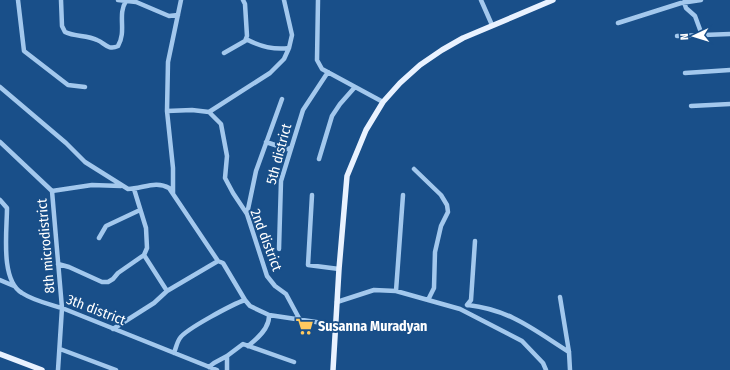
<svg xmlns="http://www.w3.org/2000/svg" width="730" height="370" font-family="'Fira Sans Condensed',sans-serif">
<rect width="100%" height="100%" fill="#194f89"/>
<g fill="none" stroke-linecap="round" stroke-linejoin="round">
<path stroke="#a3c8ed" stroke-width="4.5" d="M 18,0 L 24,51 L 68,85 L 85,87
M 61,0 L 62,26 L 65,32 C 75,37 87,35 97,40 C 105,43 108,51 118,46 C 127,31 117,15 126,1
M 118,0 L 136,2 L 169,16 L 178,15
M 318,0 L 317,60 L 322,69 L 383,102
M 481,0 L 492,25
M 684,2 L 686,8 L 695,16 L 702,35
M 618,23 L 681,3 L 701,0
M 677,36 L 730,34
M 246,39 C 259,46 274,50 289,48
M 224,53 L 245,41 L 247,36 L 245,4 L 243,0
M 685,73 L 730,70
M 0,87 L 66,143 L 85,162 L 128,189 C 142,189 156,180 169,188 L 218,261
M 691,106 L 730,104
M 167,111 L 192,110 L 209,112 L 221,124 L 227,156 L 225,178 L 233,193 L 247,214 L 267,276 L 275,286 L 286,294 L 300,320
M 209,112 L 270,73 L 284,59 L 289,48 L 292,35 L 284,0
M 0,142 L 52,191 L 62,308 L 58,370
M 266,142 L 287,149 L 291,148
M 319,159 L 332,116 L 340,104 L 355,87
M 414,169 L 441,195 L 447,205 L 448,212 L 441,226 L 435,252 L 434,288 L 428,300
M 52,191 L 92,185 L 121,186
M 173,193 L 173,168 L 167,111 L 168,62 L 181,0
M 312,195 L 308,265 L 339,269
M 0,200 L 7,208 C 7,231 0,280 22,293 C 34,301 49,304 62,308 L 217,370
M 247,214 L 256,171 L 282,99
M 99,238 L 106,226 L 140,210
M 279,249 L 281,181 L 303,110 L 328,72
M 144,255 L 167,291
M 58,264 L 69,267 L 102,282 L 108,282 L 113,279 L 118,273 L 144,255 L 147,248 L 146,228 L 134,189
M 0,280 L 14,286
M 396,291 L 403,195
M 560,297 L 569,352 L 570,370
M 337,302 L 374,290 L 396,291 L 460,309 L 522,341 L 543,363 L 546,370
M 467,305 L 471,300 L 475,241
M 468,305 C 511,310 534,330 569,352
M 113,329 L 154,303 L 167,291 L 218,261 L 223,263 L 245,300 L 250,306 L 269,315 L 336,325
M 248,346 C 257,339 270,328 269,315
M 60,349 L 116,370
M 174,353 C 176,348 177,342 180,338 C 186,329 233,304 245,300
M 209,367 L 214,363 L 227,356
M 227,370 L 227,356 L 243,344 L 294,362"/>
<path stroke="#e9f2ff" stroke-width="5.5" d="M 0,354 L 42,370
M 333,370 L 339,269 L 347,176 L 366,130 L 383,102 L 400,83 L 420,65 L 442,50 L 463,38 L 553,0"/>
</g>
<defs>
<symbol id="supermarket-bare" viewBox="-9 -9 18 18"><path d="M-6-5.5h2.5l.6 2H6L4.5 2H-2.5L-4.4-4H-6ZM-1.5 3.2a1.3 1.3 0 1 0 .1 0ZM3 3.2a1.3 1.3 0 1 0 .1 0Z" fill="#ffc95f" stroke="#194f89" stroke-width="2.5" paint-order="stroke"/></symbol>
</defs>
<g fill-rule="evenodd">
<use href="#supermarket-bare" x="292" y="314" width="25" height="25"/>
</g>
<g text-anchor="middle" dominant-baseline="central" stroke-width="4" stroke-linejoin="round" paint-order="stroke">
<g font-size="14" fill="#fff" stroke="#194f89">
<text transform="translate(279 154) rotate(-75)">5th district</text>
<text transform="translate(266 240) rotate(69)">2nd district</text>
<text transform="translate(46 246) rotate(-95)">8th microdistrict</text>
<text transform="translate(96 310) rotate(21)">3th district</text>
</g>
<g font-size="14" font-weight="bold" fill="#fff" stroke="#194f89" text-anchor="start">
<text x="318" y="326">Susanna Muradyan</text>
</g>
</g>
<g transform="translate(694 36) rotate(266)" stroke="#194f89" stroke-width="3" paint-order="stroke">
<path d="M0-3L7 15L0 10L-7 15Z" fill="#ffffff"/>
<text y="-6" font-size="11" font-weight="bold" text-anchor="middle" fill="#ffffff">N</text>
</g>
</svg>
